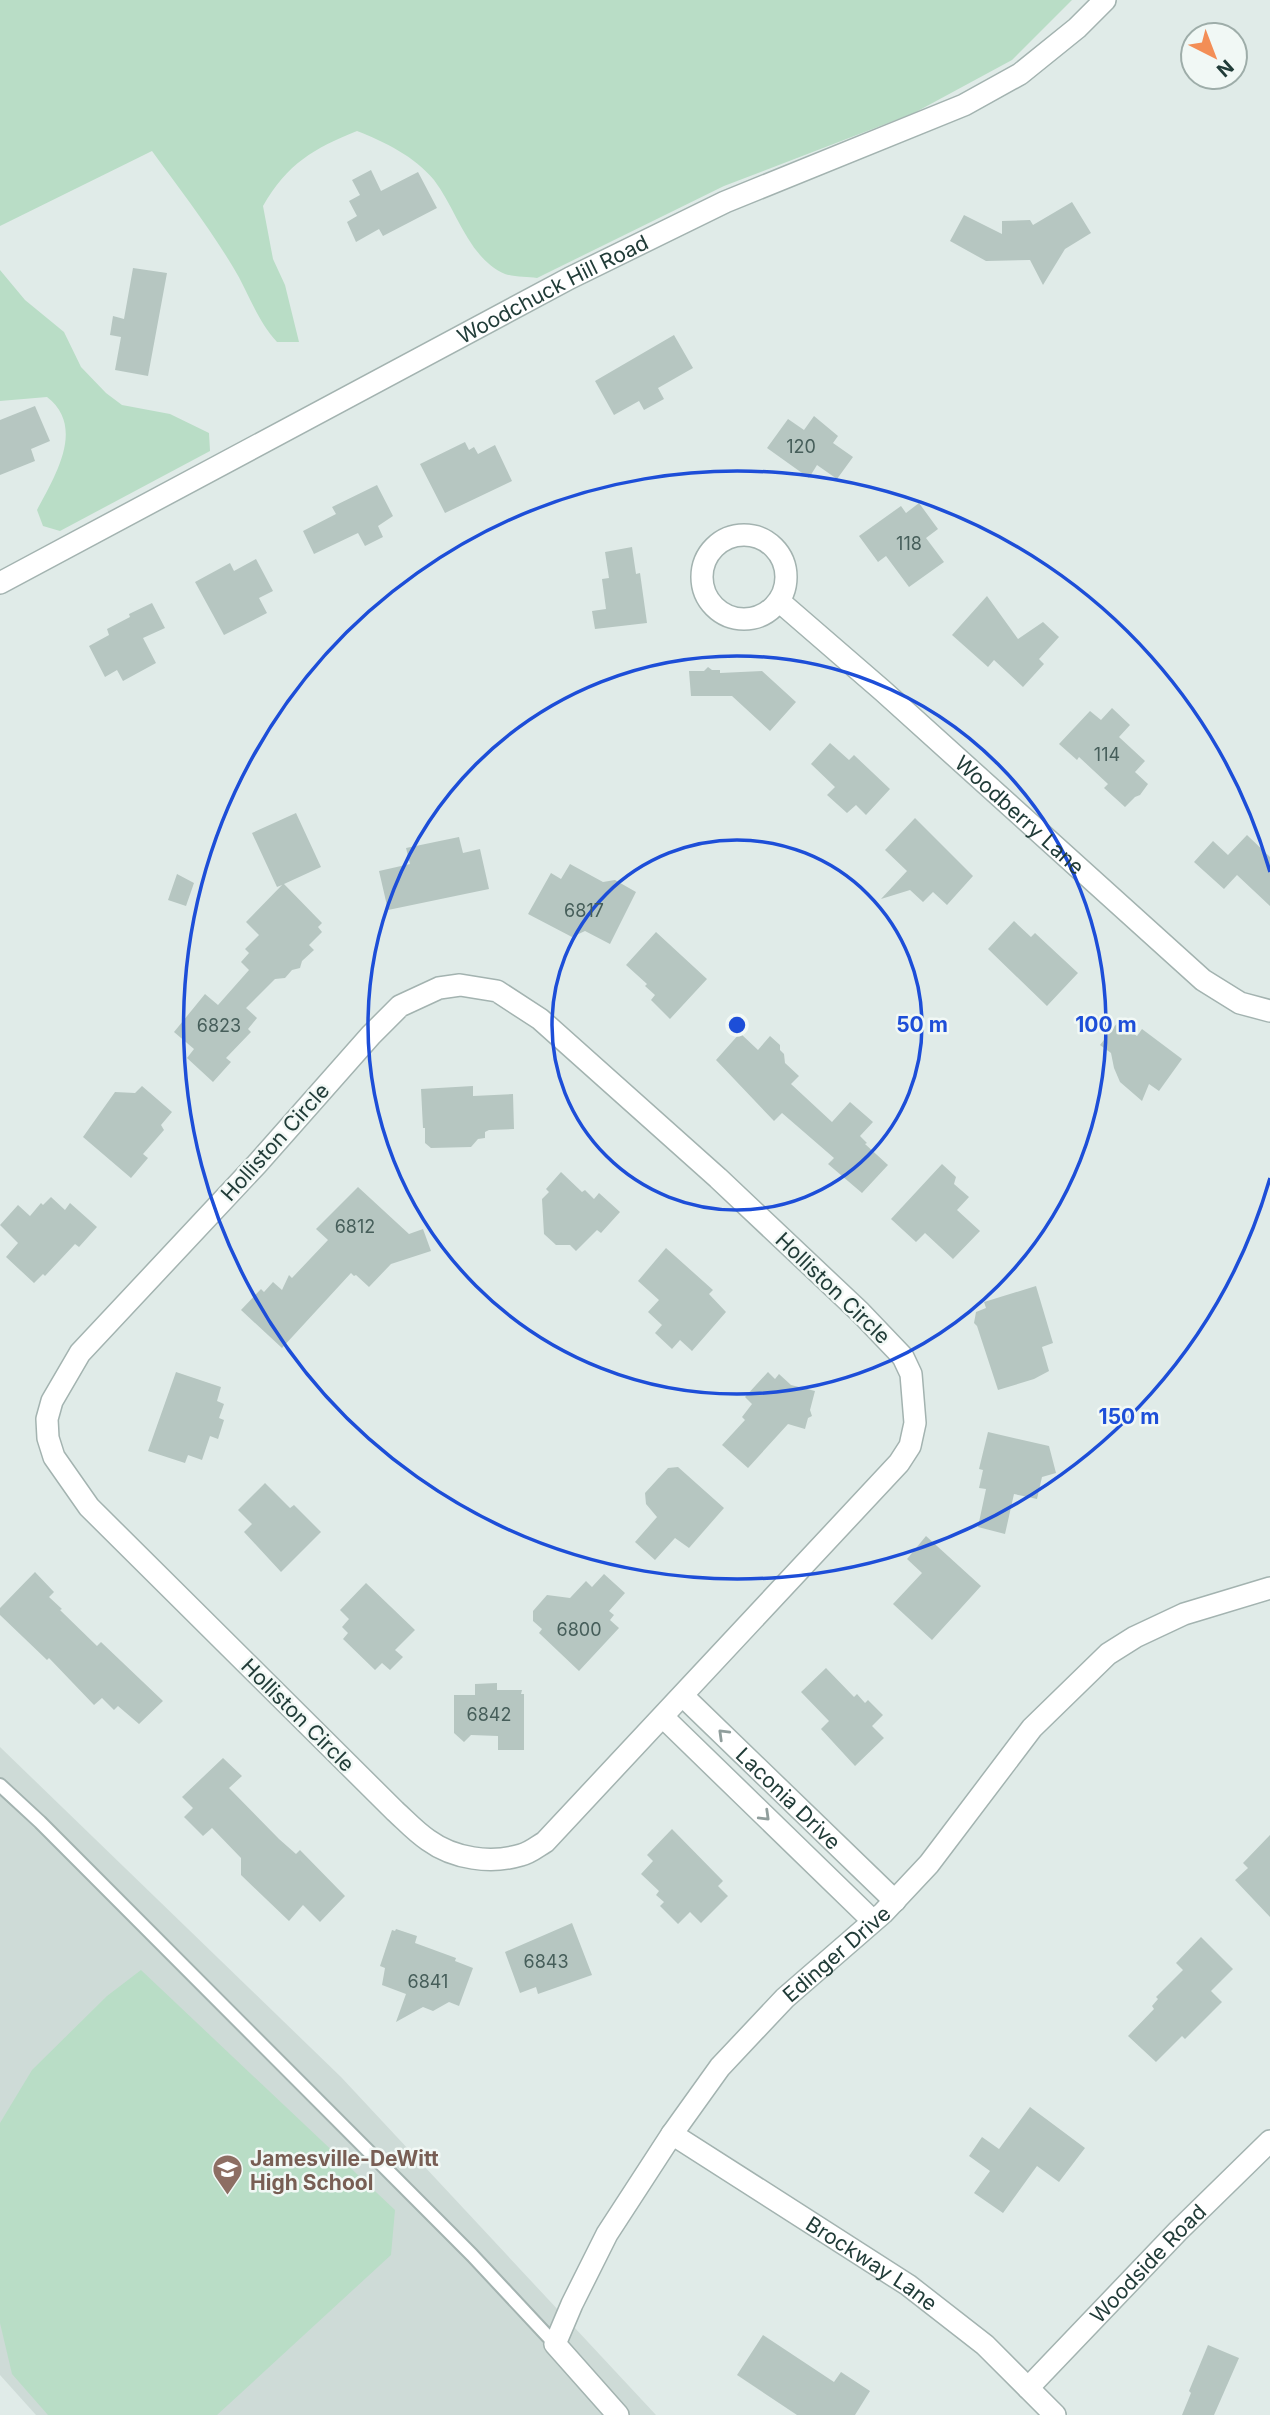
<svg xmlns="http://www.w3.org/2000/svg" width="1270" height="2415" font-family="Inter,sans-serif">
<rect width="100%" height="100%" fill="#e0ebe8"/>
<path fill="#cedbd7" d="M 0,1747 L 341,2077 L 656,2415 L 36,2415 L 0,2375 Z"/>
<path fill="#b9ddc6" d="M 0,0 L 1072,0 L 1012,60 L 914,113 L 724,186 L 537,278 C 528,277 514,277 505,274 C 468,258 457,210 434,180 C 414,156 385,142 357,131 C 314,148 287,164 263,206 L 273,259 L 285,285 L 299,342 L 277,342 C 257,321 248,291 233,267 C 209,227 179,188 152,151 L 0,226 Z
M 0,270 L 25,300 L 64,332 L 81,367 L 106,393 L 122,405 L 170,414 L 209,433 L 210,451 L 60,531 L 43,526 L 37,510 C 55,476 86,427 47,397 L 0,401 Z
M 141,1970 L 395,2210 L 391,2255 L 217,2415 L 48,2415 L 12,2374 L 0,2323 L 0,2123 L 32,2070 L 107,1996 Z"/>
<path fill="#b6c6c1" d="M 371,170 L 381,191 L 418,172 L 437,208 L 383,236 L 379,229 L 356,242 L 347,222 L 357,216 L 349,201 L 360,195 L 352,180 Z
M 1072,202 L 1091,233 L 1065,249 L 1043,285 L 1030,260 L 986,261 L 950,241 L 964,215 L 1002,234 L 1002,221 L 1030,220 L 1033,225 Z
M 133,268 L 167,273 L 148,376 L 115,370 L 121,337 L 110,335 L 113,316 L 124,319 Z
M 674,335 L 693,368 L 658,388 L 664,399 L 644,410 L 639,401 L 614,415 L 595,381 Z
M 35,406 L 50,441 L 31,449 L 35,461 L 0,475 L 0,420 Z
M 814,416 L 838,436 L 833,443 L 853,457 L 837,479 L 817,465 L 809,478 L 767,448 L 788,419 L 804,430 Z
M 465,442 L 469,450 L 474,447 L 478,454 L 495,445 L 512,481 L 445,513 L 420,464 Z
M 377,485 L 393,516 L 378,526 L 383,537 L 365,546 L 358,533 L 314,554 L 303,531 L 336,514 L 332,507 Z
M 919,503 L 938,529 L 926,538 L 944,562 L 909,587 L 886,556 L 878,562 L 859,536 L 901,506 L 906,513 Z
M 632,547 L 636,574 L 640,573 L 647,623 L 595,629 L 592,611 L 606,609 L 602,579 L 609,578 L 605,552 Z
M 256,559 L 273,591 L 259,598 L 267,613 L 224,635 L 195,582 L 230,563 L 234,571 Z
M 987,596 L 1018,639 L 1043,622 L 1059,637 L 1039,659 L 1044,664 L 1023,687 L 994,660 L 988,667 L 952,635 Z
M 152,603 L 165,628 L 143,638 L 156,663 L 123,681 L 117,670 L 105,677 L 89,646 L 109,635 L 107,629 L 130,617 L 129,614 Z
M 708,667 L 712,670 L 720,670 L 720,673 L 762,671 L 796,702 L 770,731 L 732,696 L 691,696 L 689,671 L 704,671 Z
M 1112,708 L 1130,725 L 1119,737 L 1145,761 L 1135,772 L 1148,784 L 1140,795 L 1135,797 L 1125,807 L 1104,788 L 1108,784 L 1079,757 L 1077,760 L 1059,744 L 1090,711 L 1101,720 Z
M 830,743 L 849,760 L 854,755 L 890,789 L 866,815 L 856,805 L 847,813 L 827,795 L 835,787 L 811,764 Z
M 296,813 L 321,867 L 284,884 L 322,923 L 318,927 L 322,932 L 309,945 L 314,950 L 302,961 L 300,968 L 292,970 L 285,978 L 275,979 L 246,1008 L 257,1018 L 248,1029 L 251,1032 L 226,1058 L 231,1062 L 213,1082 L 187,1058 L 194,1049 L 174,1032 L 205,994 L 218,1005 L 249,970 L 241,962 L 249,953 L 245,949 L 259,935 L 246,922 L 282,885 L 277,887 L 252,833 Z
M 915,818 L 973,876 L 947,905 L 933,892 L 923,902 L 910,890 L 881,899 L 907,871 L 885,850 Z
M 1247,835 L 1270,857 L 1270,906 L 1237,875 L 1224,889 L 1194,862 L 1213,841 L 1228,855 Z
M 459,837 L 463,853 L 480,849 L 489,889 L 388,910 L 379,871 L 410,864 L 406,848 Z
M 570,864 L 603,882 L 615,880 L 636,892 L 610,944 L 585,931 L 572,937 L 528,914 L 551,873 L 561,879 Z
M 177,874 L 194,883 L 186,906 L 168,900 Z
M 1014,921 L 1031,937 L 1035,933 L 1078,973 L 1047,1006 L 988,949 Z
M 656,932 L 707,979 L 670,1019 L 651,1000 L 655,995 L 645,986 L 647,984 L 626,965 Z
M 1118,1022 L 1137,1036 L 1142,1029 L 1182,1059 L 1159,1091 L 1149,1084 L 1142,1101 L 1120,1082 L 1114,1068 L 1111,1053 L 1100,1045 Z
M 740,1033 L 758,1050 L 770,1036 L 780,1045 L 780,1050 L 784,1054 L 785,1063 L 799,1076 L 791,1084 L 832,1122 L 850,1102 L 873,1122 L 860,1136 L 867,1143 L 865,1144 L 888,1165 L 862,1193 L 828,1164 L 834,1158 L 782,1113 L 774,1121 L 716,1060 Z
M 142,1086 L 172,1112 L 161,1125 L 164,1130 L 143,1154 L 148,1158 L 131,1178 L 83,1137 L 115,1092 L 135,1093 Z
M 473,1086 L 473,1096 L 513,1094 L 514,1129 L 489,1130 L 485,1132 L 485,1138 L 478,1139 L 471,1147 L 431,1148 L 425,1143 L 425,1128 L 423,1128 L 421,1089 Z
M 942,1164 L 956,1177 L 954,1184 L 969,1197 L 957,1210 L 980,1231 L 953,1259 L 925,1233 L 916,1242 L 891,1219 Z
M 561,1172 L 582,1192 L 585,1190 L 594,1199 L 599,1193 L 620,1212 L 601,1233 L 597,1230 L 576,1251 L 570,1245 L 556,1245 L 544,1234 L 542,1199 L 549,1192 L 546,1189 Z
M 358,1187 L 409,1234 L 423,1229 L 431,1251 L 391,1264 L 369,1287 L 356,1275 L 354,1276 L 351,1273 L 282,1348 L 241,1310 L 261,1289 L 264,1292 L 273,1282 L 282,1290 L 289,1275 L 292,1278 L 328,1240 L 316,1229 Z
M 51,1197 L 65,1210 L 70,1203 L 97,1227 L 79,1247 L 75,1244 L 45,1276 L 43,1274 L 34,1283 L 6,1257 L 18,1243 L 0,1225 L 18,1205 L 30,1216 L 41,1203 L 43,1205 Z
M 666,1248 L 713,1290 L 709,1294 L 726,1312 L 692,1351 L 680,1340 L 672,1349 L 655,1333 L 662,1325 L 648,1312 L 659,1300 L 638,1281 Z
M 1036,1286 L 1053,1343 L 1042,1347 L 1049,1371 L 1034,1379 L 998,1390 L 977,1326 L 974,1323 L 976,1312 L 986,1308 L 984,1302 Z
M 176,1372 L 221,1387 L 217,1401 L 224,1404 L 219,1418 L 224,1420 L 218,1439 L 210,1436 L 202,1460 L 188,1455 L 185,1463 L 148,1451 Z
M 768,1372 L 775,1379 L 779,1374 L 791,1385 L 815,1391 L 810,1410 L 812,1416 L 808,1418 L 805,1429 L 788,1424 L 748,1468 L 722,1445 L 745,1420 L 742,1417 L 752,1404 L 745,1397 Z
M 988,1432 L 1049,1446 L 1056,1473 L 1042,1477 L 1037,1499 L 1014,1494 L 1005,1534 L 978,1527 L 986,1489 L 979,1488 L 983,1470 L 979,1469 Z
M 678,1467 L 724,1508 L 689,1548 L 675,1538 L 655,1560 L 635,1542 L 657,1517 L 646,1504 L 645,1493 L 668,1468 Z
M 265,1483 L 290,1508 L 294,1505 L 321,1532 L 281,1572 L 244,1532 L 252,1524 L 238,1510 Z
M 926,1536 L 981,1586 L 932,1640 L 893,1604 L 922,1573 L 907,1559 Z
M 35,1572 L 54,1592 L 49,1597 L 62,1609 L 60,1610 L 97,1646 L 101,1642 L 163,1701 L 139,1724 L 118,1706 L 114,1710 L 102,1698 L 94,1705 L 49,1658 L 47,1660 L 0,1615 L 0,1608 Z
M 604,1574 L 625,1593 L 609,1611 L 614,1615 L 610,1620 L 619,1628 L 579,1671 L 539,1633 L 542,1629 L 533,1621 L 533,1611 L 547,1595 L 570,1598 L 586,1581 L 592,1587 Z
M 366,1583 L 415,1630 L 395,1650 L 403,1657 L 390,1670 L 382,1663 L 375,1670 L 343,1639 L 348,1633 L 342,1627 L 349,1619 L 340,1610 Z
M 826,1668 L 854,1697 L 857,1694 L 865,1703 L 868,1700 L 883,1715 L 872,1726 L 884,1738 L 855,1766 L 821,1729 L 829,1721 L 801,1692 Z
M 497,1683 L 497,1690 L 522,1690 L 521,1694 L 524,1694 L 524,1750 L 498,1750 L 498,1736 L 471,1735 L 464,1742 L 454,1733 L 454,1695 L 475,1695 L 475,1684 Z
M 223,1758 L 242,1776 L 229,1788 L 279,1839 L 296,1854 L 300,1850 L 345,1896 L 320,1922 L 303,1905 L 289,1921 L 241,1875 L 241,1858 L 212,1828 L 203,1836 L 184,1817 L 193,1808 L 182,1797 Z
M 672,1829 L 723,1881 L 718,1886 L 728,1896 L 701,1923 L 690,1912 L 678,1924 L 660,1906 L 664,1902 L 656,1895 L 659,1891 L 641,1874 L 653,1861 L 647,1855 Z
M 1270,1835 L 1270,1917 L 1235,1880 L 1248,1868 L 1243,1863 Z
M 572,1923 L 592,1975 L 538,1994 L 536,1987 L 520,1993 L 505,1952 Z
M 396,1929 L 417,1936 L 415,1943 L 456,1958 L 455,1961 L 473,1968 L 459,2006 L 449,2002 L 433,2011 L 423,2007 L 396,2022 L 406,1994 L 382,1985 L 385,1968 L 380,1966 L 392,1930 L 395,1931 Z
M 1201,1937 L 1233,1969 L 1211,1991 L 1222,2002 L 1185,2039 L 1182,2036 L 1156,2062 L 1128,2036 L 1154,2009 L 1152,2006 L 1158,1999 L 1156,1997 L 1183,1970 L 1176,1963 Z
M 1030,2107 L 1085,2148 L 1059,2182 L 1037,2166 L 1003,2213 L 974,2193 L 990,2171 L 969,2156 L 982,2137 L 999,2149 Z
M 763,2335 L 834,2382 L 841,2372 L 870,2391 L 855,2415 L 797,2415 L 737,2375 Z
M 1208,2345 L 1239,2358 L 1214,2415 L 1182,2415 L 1191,2393 L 1189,2391 Z"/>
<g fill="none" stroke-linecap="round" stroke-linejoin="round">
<defs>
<path id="service" d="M 0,1785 L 40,1822 L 472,2255 L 555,2344"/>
<g id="minor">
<circle cx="744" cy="577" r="42"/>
<path id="s1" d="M 779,601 L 883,691 L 1203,980 L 1240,1003 L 1270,1011"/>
<path d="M 460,985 L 497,991 L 540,1019 L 718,1178 L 860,1312 L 903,1357 L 911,1374 L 915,1423 L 910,1446 L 899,1463 L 545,1842 C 538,1846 530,1853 521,1855 C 491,1864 454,1859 428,1840 C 416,1832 406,1821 395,1811 L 89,1507 L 54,1457 L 48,1438 L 47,1419 L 52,1401 L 80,1353 L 257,1164 L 371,1035 L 400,1006 L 439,988 Z"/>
<path id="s2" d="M 683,1696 L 895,1901"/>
<path d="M 663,1717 L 873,1921"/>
<path id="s3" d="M 672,2134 L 908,2285 L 985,2345 L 1055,2415"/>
<path id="s4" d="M 1028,2388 L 1178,2231 L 1270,2141"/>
<path id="s5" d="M 618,2415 L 555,2344 L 572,2304 L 607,2234 L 672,2134 L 720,2067 L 785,1998 L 883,1913 L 929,1864 L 1032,1728 L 1108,1654 L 1135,1637 L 1184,1614 L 1270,1588"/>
</g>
<g id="tertiary">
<path id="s6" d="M 0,583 L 570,278 L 725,202 L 964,105 L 1020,74 L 1077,28 L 1105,0"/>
</g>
</defs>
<use href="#service" stroke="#a3b3b0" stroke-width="16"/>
<use href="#minor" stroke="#a3b3b0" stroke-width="24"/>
<use href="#tertiary" stroke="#a3b3b0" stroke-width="24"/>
<use href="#service" stroke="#fff" stroke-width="12"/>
<use href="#minor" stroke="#fff" stroke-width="21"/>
<use href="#tertiary" stroke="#fff" stroke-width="21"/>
</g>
<defs><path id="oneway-chevron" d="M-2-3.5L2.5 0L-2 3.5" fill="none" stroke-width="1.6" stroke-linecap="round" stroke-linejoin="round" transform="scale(1.75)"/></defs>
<g stroke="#909e9c">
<use href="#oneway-chevron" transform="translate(723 1734) rotate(-136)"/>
<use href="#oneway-chevron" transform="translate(765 1816) rotate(44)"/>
</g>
<g fill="none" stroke="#1d4ed8" stroke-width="3.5">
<circle cx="737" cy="1025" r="185"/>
<circle cx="737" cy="1025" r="369"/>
<path d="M1270 1178A554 554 0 1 1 1270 872"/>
</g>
<defs>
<symbol id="school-pin" viewBox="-11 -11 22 30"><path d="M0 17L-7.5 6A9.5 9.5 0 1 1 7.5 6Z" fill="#8d6e63" stroke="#f1f8f5"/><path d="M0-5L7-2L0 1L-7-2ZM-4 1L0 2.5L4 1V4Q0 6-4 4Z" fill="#fff"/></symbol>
</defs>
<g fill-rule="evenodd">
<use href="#school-pin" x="210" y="2152" width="35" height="47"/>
</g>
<g text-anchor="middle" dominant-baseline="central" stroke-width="5" stroke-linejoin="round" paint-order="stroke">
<g font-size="18" fill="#465e5a">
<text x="801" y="446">120</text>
<text x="909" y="543">118</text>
<text x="1107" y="754">114</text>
<text x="584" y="910">6817</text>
<text x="219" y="1025">6823</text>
<text x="355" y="1226">6812</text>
<text x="579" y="1629">6800</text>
<text x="489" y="1714">6842</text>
<text x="546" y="1961">6843</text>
<text x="428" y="1981">6841</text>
</g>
<g font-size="21" fill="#213c38" stroke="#f1f8f5">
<text stroke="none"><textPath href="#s6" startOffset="626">Woodchuck Hill Road</textPath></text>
<text stroke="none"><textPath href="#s1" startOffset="322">Woodberry Lane</textPath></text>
<text transform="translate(275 1142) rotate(-48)">Holliston Circle</text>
<text transform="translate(833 1288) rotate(44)">Holliston Circle</text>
<text transform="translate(298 1715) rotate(45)">Holliston Circle</text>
<text stroke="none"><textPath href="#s2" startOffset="147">Laconia Drive</textPath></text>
<text stroke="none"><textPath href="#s5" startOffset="581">Edinger Drive</textPath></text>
<text stroke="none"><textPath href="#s4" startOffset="173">Woodside Road</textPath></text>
<text stroke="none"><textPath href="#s3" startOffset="238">Brockway Lane</textPath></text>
</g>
<g font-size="21" font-weight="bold" fill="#785e54" stroke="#f1f8f5" text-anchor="start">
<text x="250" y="2158">Jamesville-DeWitt<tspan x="250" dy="24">High School</tspan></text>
</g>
</g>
<circle cx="737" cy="1025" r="10" fill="#1d4ed8" stroke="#f1f8f5" stroke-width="3.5"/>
<g font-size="21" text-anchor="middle" font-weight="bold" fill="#1d4ed8" stroke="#f1f8f5" stroke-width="5" stroke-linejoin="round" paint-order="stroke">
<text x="922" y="1032">50 m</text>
<text x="1106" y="1032">100 m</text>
<text x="1129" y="1424">150 m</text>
</g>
<g transform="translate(1214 56) rotate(138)"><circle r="33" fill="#f1f8f5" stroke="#9eada9" stroke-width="2"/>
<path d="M0-5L12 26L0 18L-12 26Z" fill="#f38e56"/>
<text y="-10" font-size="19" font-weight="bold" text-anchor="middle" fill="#213c38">N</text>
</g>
</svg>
